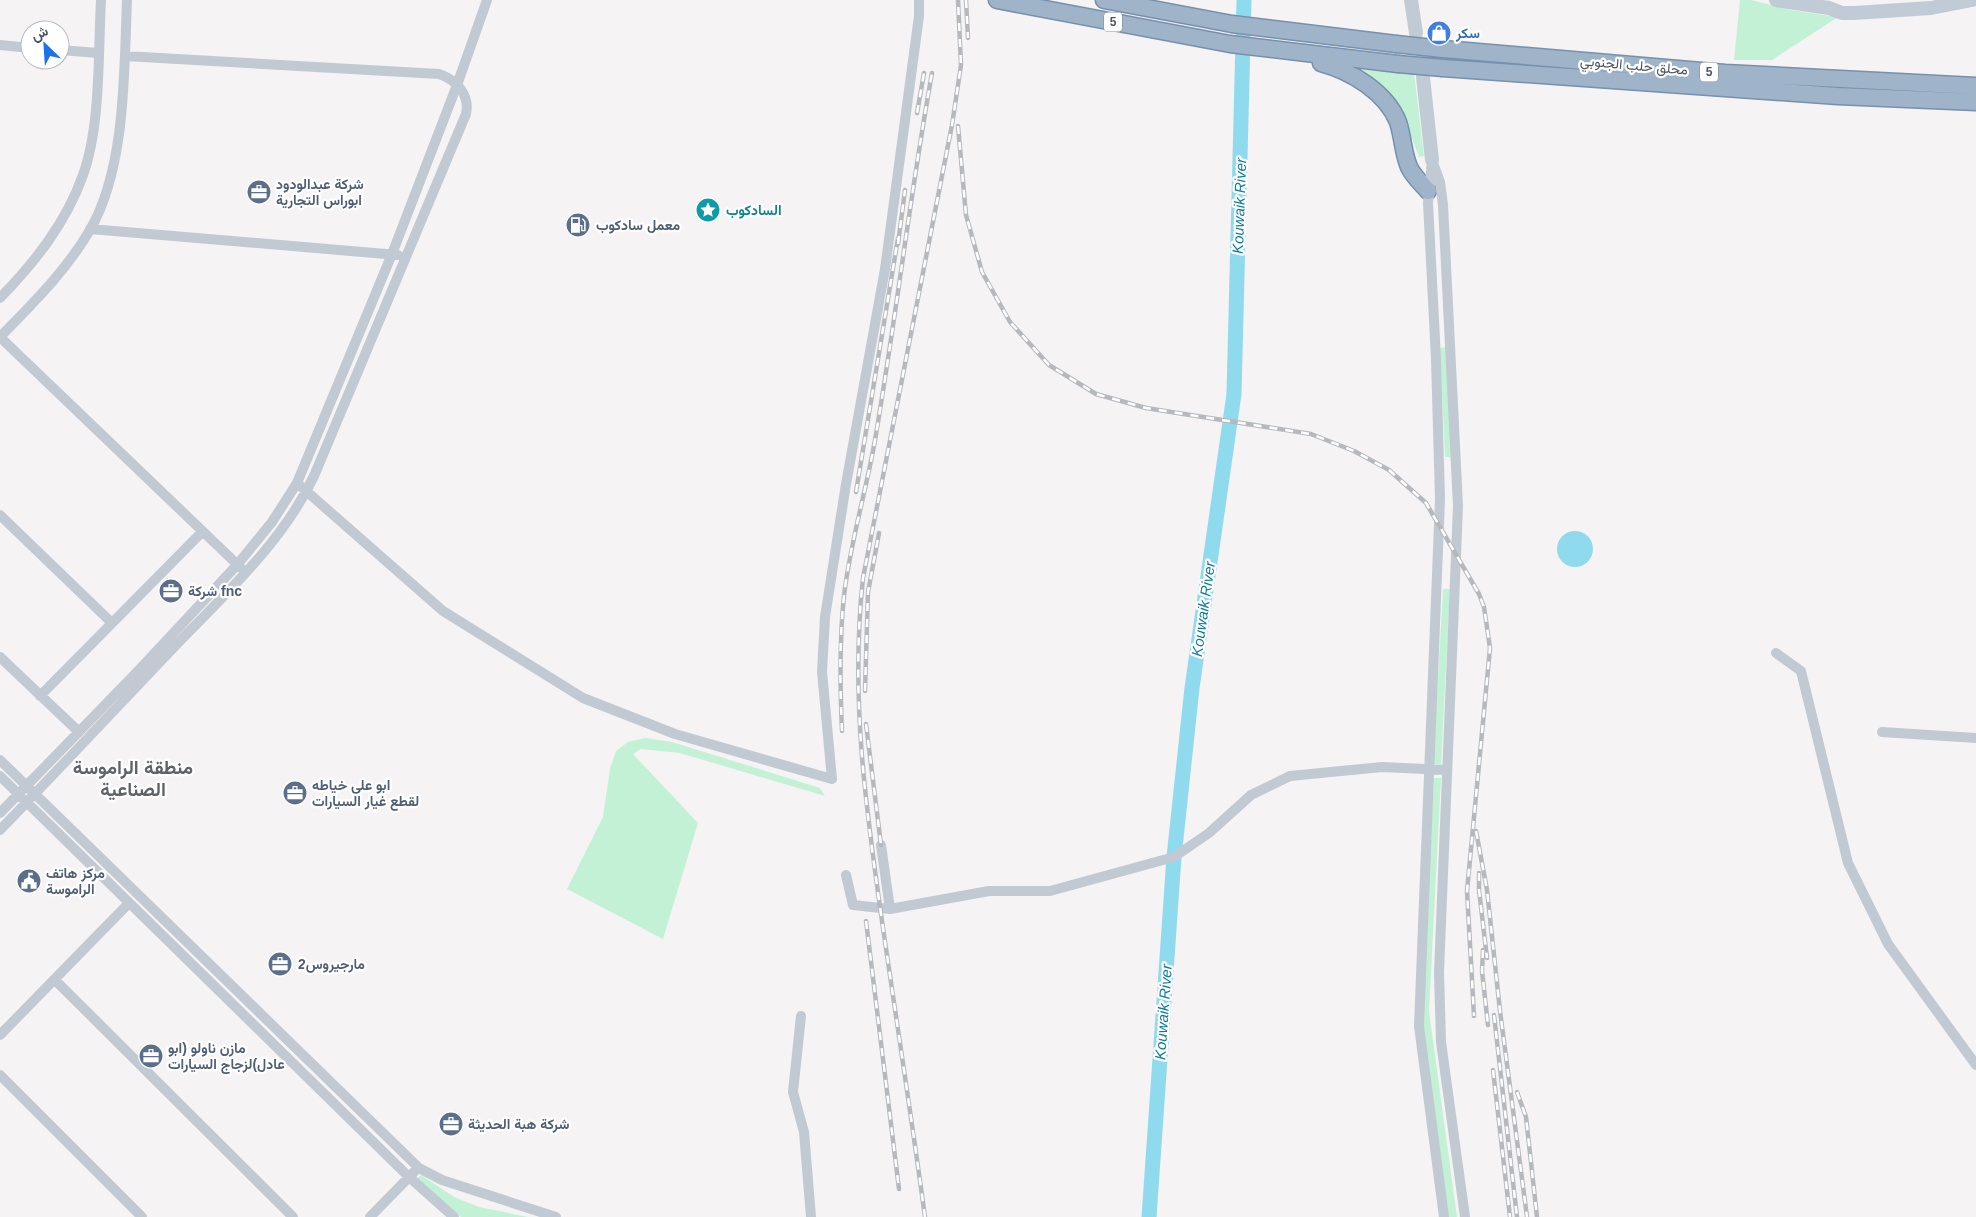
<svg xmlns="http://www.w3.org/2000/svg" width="1976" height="1217" font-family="Arial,Vazirmatn,sans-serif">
<rect width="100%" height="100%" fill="#f5f3f3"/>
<path fill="#c3f1d5" d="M 1740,0 L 1751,0 L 1791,10 L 1838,17 L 1772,60 L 1734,60 Z
M 1342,63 L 1414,73 L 1424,156 L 1419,157 L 1406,122 L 1398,108 Z
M 1448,347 L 1453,457 L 1445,457 L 1440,348 Z
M 1443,589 L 1450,589 L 1441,766 L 1433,766 Z
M 645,738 L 672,742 L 820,788 L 825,796 L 680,753 L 641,749 L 633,754 L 698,823 L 663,939 L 567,889 L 603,817 L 610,769 L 616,751 L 628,742 Z
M 1434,778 L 1441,778 L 1429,1011 L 1457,1217 L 1448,1217 L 1424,1039 L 1423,972 Z
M 421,1175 L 454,1197 L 479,1207 L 528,1217 L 461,1217 L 417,1179 Z"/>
<path fill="#90daee" d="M1557 549a18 18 0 1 1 36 0a18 18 0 1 1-36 0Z"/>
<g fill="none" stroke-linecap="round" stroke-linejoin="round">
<path stroke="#90daee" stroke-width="15" d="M 1149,1217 L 1174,857 L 1192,688 L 1234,394 L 1244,0"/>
<defs>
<path id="trunk" d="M 997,0 L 1230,44 L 1398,64
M 1104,0 L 1232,24 L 1396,44
M 1443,49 L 1725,73 L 1976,86
M 1321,63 C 1351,71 1386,92 1398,122 C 1403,137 1403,153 1409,167 C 1413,176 1422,184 1428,191
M 1443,68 L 1838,96 L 1976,102"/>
</defs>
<use href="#trunk" stroke="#7690ad" stroke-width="19"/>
<path stroke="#c1cad2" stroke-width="10" d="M 0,45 L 30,48
M 60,50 L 98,53
M 1432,160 L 1440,182 L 1443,205 L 1458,506 L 1439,972 L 1441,1042 L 1465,1217
M 1432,161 L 1428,203 L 1436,359 L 1440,499 L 1419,1026 L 1444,1217
M 90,229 L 398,255
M 0,298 C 35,262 66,223 83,175 C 101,125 98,53 101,0
M 0,337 C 32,304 66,271 90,230 C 126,168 124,71 127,0
M 0,337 L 241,568
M 297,483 L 443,611 L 583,698 L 675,734 L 832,779 L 822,672 L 825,617 L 846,484 L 885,269 L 919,16 L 919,0
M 0,515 L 112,623
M 1776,653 L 1801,671 L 1848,863 L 1888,944 L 1976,1065
M 0,657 L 79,732
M 40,696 L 202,532
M 1882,732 L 1976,738
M 0,760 L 419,1168 L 442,1180 L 556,1217
M 0,776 L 409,1177 L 454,1217
M 0,813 L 138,671 L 237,565 L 272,522 L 297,483 L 392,254 L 457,85 L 487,0
M 0,830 C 59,769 117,707 175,646 C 226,593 282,543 314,476 L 466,114 C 470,95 457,80 439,74 L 125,56
M 881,845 L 890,909
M 846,875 L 853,905 L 890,909 L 989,891 L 1050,891 L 1174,857 L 1209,833 L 1251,795 L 1290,776 L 1382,767 L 1447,770
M 55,980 L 293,1217
M 801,1016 L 793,1092 L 804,1132 L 811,1217
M 0,1035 L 129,903
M 0,1075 L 142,1217
M 370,1217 L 414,1172"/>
<path stroke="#c1cbd6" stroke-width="14" d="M 1411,0 L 1416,33
M 1776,0 L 1829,8 L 1842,13 L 1854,13 L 1931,8 L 1972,0
M 1423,77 L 1432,160"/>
<use href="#trunk" stroke="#9fb4c9" stroke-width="16"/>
<defs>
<path id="rail" d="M 966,0 L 968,38
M 917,113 L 924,73
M 958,126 L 966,215 L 982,272 L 1010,322 L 1049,365 L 1096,394 L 1146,408 L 1311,434 L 1354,451 L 1389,470 L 1426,503 L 1479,594 L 1484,607 L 1490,648 L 1467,891 L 1474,1016
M 898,244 L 905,190
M 856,492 L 898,238
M 865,691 L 868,592 L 879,533
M 866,724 L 881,845
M 842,731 C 840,686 839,641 844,596 C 850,543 866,492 875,440 C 896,318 910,195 932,73
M 1476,831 L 1487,890 L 1500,1011 L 1527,1217
M 1479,873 L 1479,890 L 1487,958
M 866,921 L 899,1189
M 1483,950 L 1482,971 L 1488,1025
M 1494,1015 L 1517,1217
M 1493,1070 L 1510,1217
M 1517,1092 L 1526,1117 L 1537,1217
M 925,1217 C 912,1121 897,1024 883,928 C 866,809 850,699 863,578 L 952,125 L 961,65 L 958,0"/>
</defs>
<use href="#rail" stroke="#b5b8bd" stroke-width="4.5"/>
<use href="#rail" stroke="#fff" stroke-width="2.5" stroke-dasharray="8" stroke-linecap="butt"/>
<defs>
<path id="trunk-bridge" d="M 1396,44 L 1443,49
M 1398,64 L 1443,68"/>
</defs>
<use href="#trunk-bridge" stroke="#7690ad" stroke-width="19" stroke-linecap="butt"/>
<use href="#trunk-bridge" stroke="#9fb4c9" stroke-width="16"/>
</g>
<defs>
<symbol id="shop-disc" viewBox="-11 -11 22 22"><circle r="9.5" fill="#3f7fe0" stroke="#fff"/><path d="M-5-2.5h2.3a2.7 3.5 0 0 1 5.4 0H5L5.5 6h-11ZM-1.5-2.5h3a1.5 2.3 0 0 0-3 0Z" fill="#fff"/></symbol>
<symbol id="office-disc" viewBox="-11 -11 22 22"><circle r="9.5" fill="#5c6f8a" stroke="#fff"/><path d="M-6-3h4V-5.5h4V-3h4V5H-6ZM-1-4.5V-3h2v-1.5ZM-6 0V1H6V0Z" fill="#fff"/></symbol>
<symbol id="sight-disc" viewBox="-11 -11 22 22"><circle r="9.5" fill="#0f9aa8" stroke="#fff"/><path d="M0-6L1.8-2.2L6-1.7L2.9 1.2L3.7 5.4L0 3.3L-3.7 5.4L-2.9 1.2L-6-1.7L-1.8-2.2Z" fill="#fff"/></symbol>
<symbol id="fuel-disc" viewBox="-11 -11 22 22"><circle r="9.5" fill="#5c6f8a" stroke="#fff"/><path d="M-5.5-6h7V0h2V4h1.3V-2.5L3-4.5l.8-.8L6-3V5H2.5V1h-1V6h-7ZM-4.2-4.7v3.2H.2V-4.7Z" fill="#fff"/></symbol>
<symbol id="civic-disc" viewBox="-11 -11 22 22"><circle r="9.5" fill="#5c6f8a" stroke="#fff"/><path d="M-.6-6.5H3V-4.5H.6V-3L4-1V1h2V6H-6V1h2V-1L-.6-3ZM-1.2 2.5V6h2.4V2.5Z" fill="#fff"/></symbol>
</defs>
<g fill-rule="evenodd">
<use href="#shop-disc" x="1425" y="19" width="28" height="28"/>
<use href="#office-disc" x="245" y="178" width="28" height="28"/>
<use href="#sight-disc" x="694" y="196" width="28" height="28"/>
<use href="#fuel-disc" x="564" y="211" width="28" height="28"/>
<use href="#office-disc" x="157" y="577" width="28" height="28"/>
<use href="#office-disc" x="281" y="779" width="28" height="28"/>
<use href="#civic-disc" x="15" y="867" width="28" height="28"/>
<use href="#office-disc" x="266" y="950" width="28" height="28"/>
<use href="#office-disc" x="137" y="1042" width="28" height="28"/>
<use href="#office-disc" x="437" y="1110" width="28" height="28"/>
</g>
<g text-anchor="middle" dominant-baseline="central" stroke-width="4.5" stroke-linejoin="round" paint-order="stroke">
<g fill="#fff" stroke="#808990" stroke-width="1">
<rect x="1104" y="12.5" width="18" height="19" rx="4"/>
<rect x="1700" y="62.5" width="18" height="19" rx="4"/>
</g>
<g font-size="12" font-weight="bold" fill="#4a5661">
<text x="1113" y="22">5</text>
<text x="1709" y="72">5</text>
</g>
<g font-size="14" font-weight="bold" fill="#366cbe" stroke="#fff" text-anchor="start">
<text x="1456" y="33">سكر</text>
</g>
<g font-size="14" fill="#4a5661" stroke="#fff">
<text transform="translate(1634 65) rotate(5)">محلق حلب الجنوبي</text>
</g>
<g font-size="14" font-weight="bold" fill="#4e5e75" stroke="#fff" text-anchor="start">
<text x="276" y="184">شركة عبدالودود<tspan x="276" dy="16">ابوراس التجارية</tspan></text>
<text x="596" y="225">معمل سادكوب</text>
<text x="188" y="591">شركة fnc</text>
<text x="312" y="785">ابو علي خياطه<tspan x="312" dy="16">لقطع غيار السيارات</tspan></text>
<text x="46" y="873">مركز هاتف<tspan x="46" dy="16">الراموسة</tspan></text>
<text x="298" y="964">مارجيروس2</text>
<text x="168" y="1048">مازن ناولو (ابو<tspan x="168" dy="16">عادل)لزجاج السيارات</tspan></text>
<text x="468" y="1124">شركة هبة الحديثة</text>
</g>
<g font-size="14" font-weight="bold" fill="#0d838f" stroke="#fff" text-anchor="start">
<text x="726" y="210">السادكوب</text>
</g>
<g font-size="15" font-style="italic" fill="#0c7c9b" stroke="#fff">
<text transform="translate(1239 206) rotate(-88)">Kouwaik River</text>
<text transform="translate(1203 609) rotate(-82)">Kouwaik River</text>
<text transform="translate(1163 1012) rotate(-86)">Kouwaik River</text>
</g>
<g font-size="19" font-weight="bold" fill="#5f6368" stroke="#fff">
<text x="133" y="767">منطقة الراموسة<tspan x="133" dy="22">الصناعية</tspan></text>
</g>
</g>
<g transform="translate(45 45) rotate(335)"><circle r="24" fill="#ffffff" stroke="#b7bbc0"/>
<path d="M0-4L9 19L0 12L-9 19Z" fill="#1a73e8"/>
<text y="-8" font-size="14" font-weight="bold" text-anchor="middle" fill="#4a5661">ش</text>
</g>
</svg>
